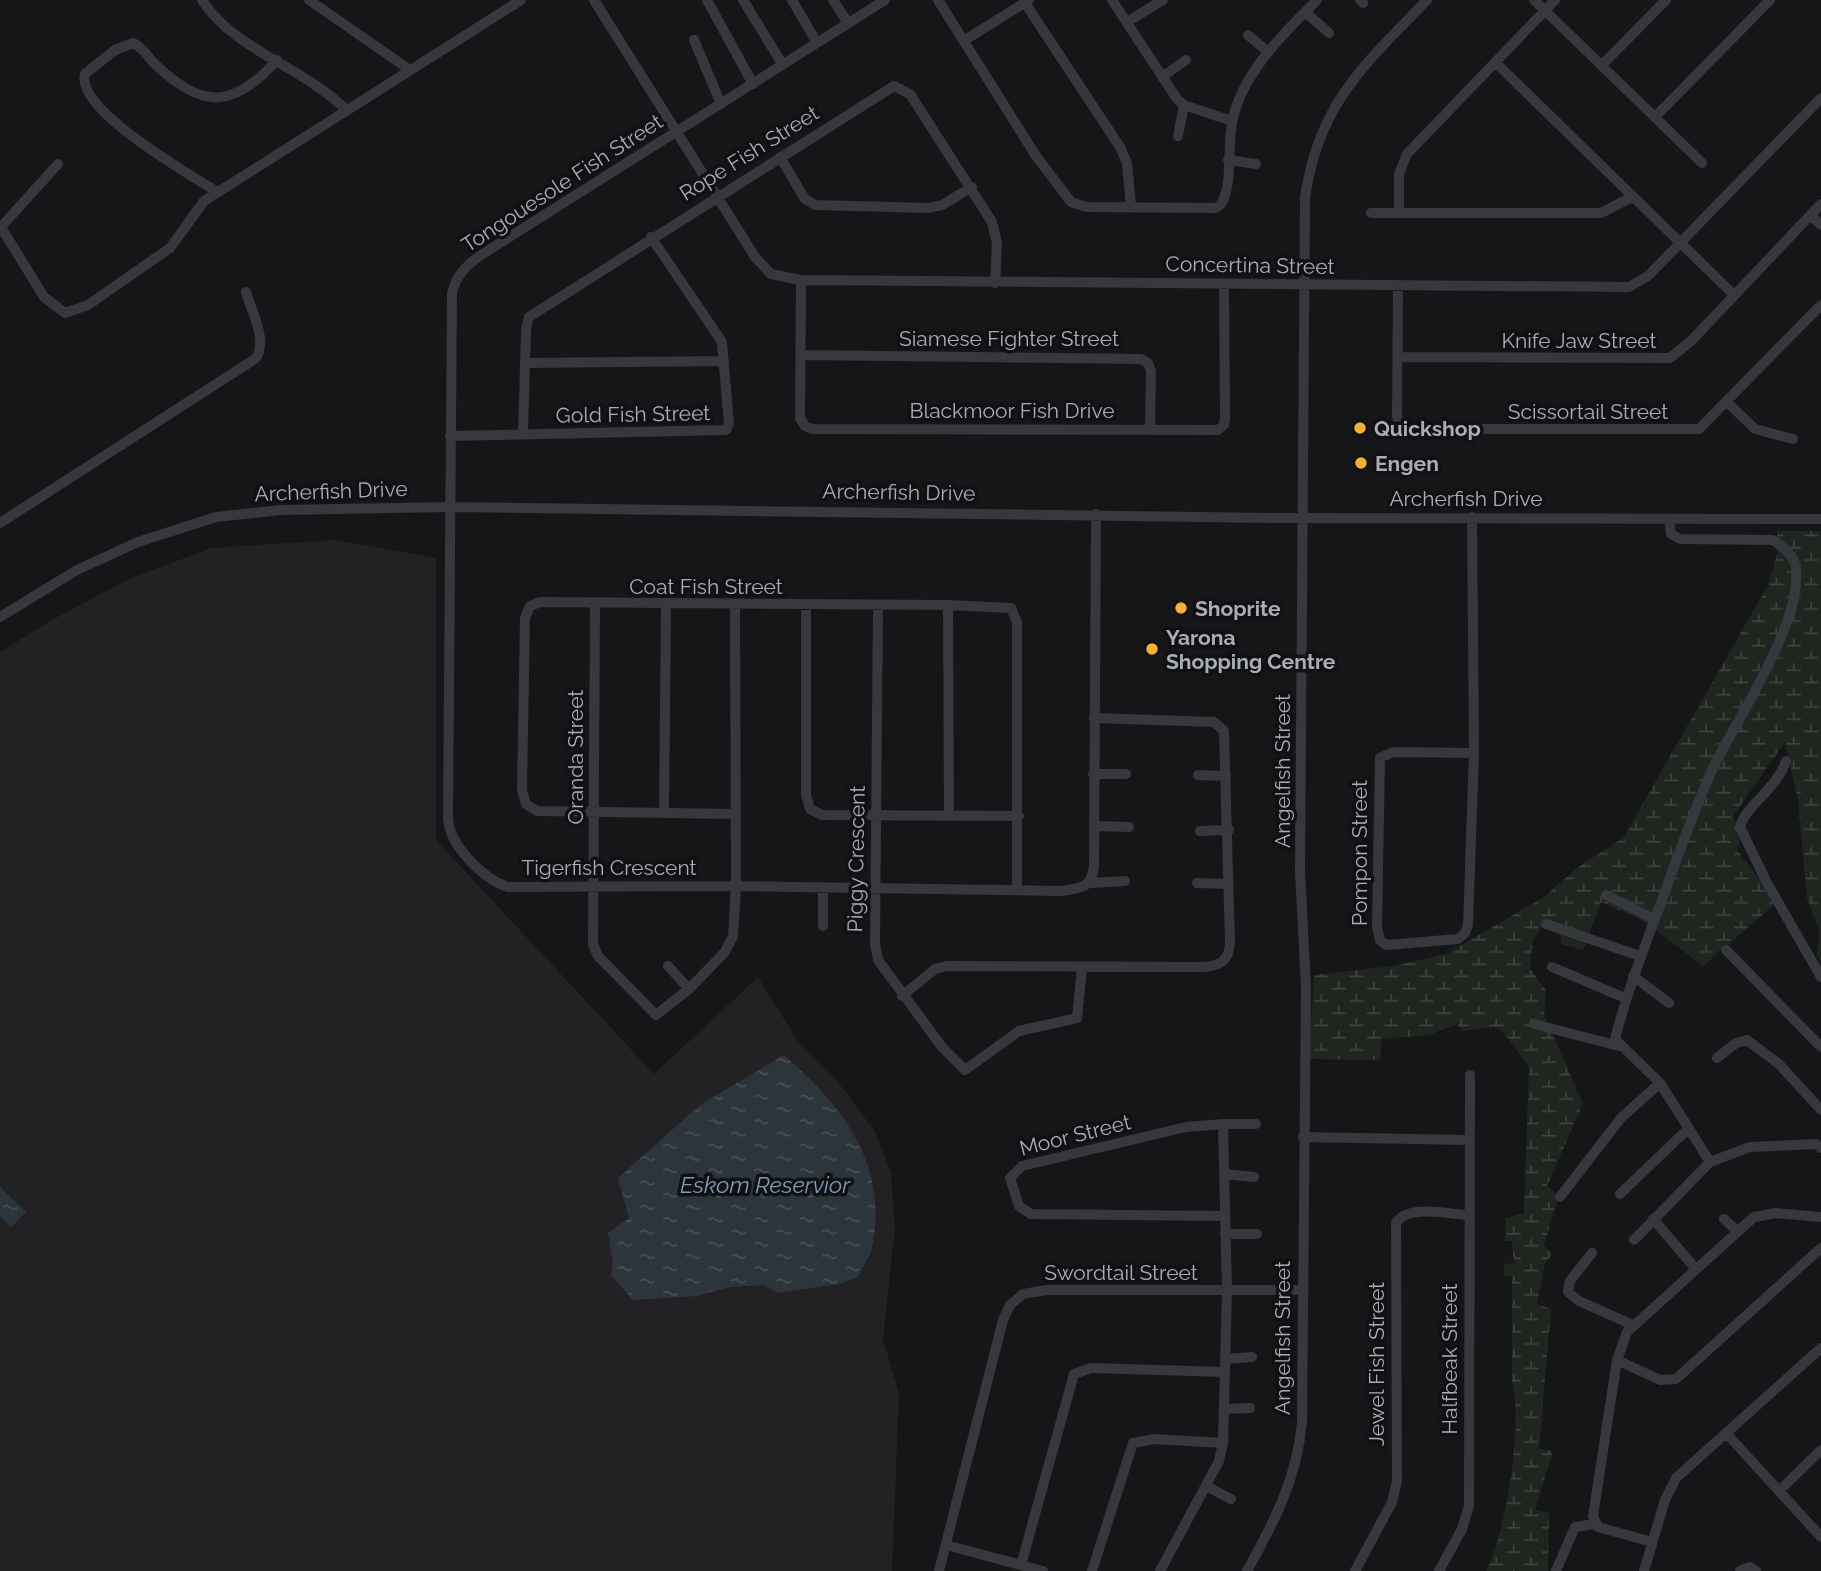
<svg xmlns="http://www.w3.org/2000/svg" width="1821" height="1571" font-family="Raleway,sans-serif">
<defs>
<pattern id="wetland-marsh" width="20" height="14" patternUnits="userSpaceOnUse" patternTransform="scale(1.75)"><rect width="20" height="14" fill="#1e261f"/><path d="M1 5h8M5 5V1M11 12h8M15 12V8" fill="none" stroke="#3c433d"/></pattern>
<pattern id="water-ripples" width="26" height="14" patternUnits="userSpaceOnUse" patternTransform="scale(1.75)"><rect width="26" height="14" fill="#2c353c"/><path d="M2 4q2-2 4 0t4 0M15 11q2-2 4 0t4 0" fill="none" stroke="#485056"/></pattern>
</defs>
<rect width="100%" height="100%" fill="#161618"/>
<path fill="#222225" d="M 335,540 L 436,558 L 436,840 L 654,1074 L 758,977 L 797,1040 L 835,1078 L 876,1133 L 891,1173 L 895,1228 L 883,1339 L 899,1394 L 892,1571 L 0,1571 L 0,652 L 50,621 L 131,578 L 212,548 Z"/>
<path fill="url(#wetland-marsh)" d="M 1777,531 L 1821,531 L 1821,962 L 1817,956 L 1819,929 L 1807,899 L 1798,800 L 1785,742 L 1733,816 L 1741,836 L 1737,850 L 1777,902 L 1703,966 L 1644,921 L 1601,902 L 1583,950 L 1561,944 L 1560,928 L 1545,924 L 1532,941 L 1530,969 L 1546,990 L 1544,1015 L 1583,1104 L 1547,1186 L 1559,1195 L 1544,1245 L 1553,1254 L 1545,1263 L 1537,1304 L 1551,1309 L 1539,1449 L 1553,1451 L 1535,1510 L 1549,1513 L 1548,1571 L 1486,1571 C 1507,1528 1523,1427 1512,1381 L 1512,1276 L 1504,1276 L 1504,1264 L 1514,1263 L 1512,1241 L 1505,1241 L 1506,1218 L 1524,1213 L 1529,1067 L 1502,1031 L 1494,1027 L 1463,1031 L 1457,1024 L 1429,1035 L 1381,1039 L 1380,1060 L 1309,1059 L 1314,975 L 1393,966 L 1446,954 L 1544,897 L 1578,867 L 1623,838 L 1767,587 L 1777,555 Z"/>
<path fill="url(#water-ripples)" d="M 784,1055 C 842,1106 887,1161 873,1243 C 871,1255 863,1267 858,1277 L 839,1284 L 778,1293 L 764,1285 L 729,1287 L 697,1296 L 633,1300 L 611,1275 L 613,1263 L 608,1233 L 629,1218 L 618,1178 L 700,1105 Z
M 0,1187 L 26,1212 L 11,1227 L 0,1216 Z"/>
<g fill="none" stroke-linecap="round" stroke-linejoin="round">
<path stroke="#37383d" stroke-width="10" d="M 202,0 C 235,51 304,67 346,110
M 309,0 L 410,70
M 594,0 L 755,257 L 771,274 L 801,280 L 1629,287 L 1648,276 L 1821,98
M 707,0 L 753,84
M 743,0 L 783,65
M 792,0 L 817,43
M 833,0 L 848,23
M 885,0 L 481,255 C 466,265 456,276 452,293 L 448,818 C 449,845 483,879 508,887 L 736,886 L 1060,891 C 1080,889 1092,888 1094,866 L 1096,514
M 938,0 L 1036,156 L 1071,202 L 1086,207 L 1216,208 L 1222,203 C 1233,181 1227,148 1232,123 C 1241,74 1283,34 1317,0
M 1112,0 L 1177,99 L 1184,105 L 1232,121
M 1360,0 L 1363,3
M 1534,0 L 1702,163
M 1025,3 L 1120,147 L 1127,163 L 1131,206
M 1305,12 L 1329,33
M 1127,22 L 1163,0
M 1248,35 L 1268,52
M 694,40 L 721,104
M 965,40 L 1029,0
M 1496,63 L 1734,295
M 1602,65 L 1666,0
M 1162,77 L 1186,60
M 1655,117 L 1770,0
M 1178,136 L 1184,105
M 780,157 L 805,199 L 815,205 L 929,208 L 942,205 L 972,187
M 1228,160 L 1256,164
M 58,164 L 1,227 L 44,297 L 65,313 L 88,305 L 170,248 L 204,201 L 521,0
M 217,192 C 190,174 75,110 85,74 L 115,50 L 133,43 C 143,47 148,58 156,65 C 203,110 234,108 277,60
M 1399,212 L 1399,174 L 1407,154 L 1555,0
M 1371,213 L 1601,213 L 1632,197
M 1810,215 L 1821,225
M 801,280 L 800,418 L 805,426 L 812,429 L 1218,430 L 1224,425 L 1225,417 L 1224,284
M 1398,286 L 1397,417 L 1401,425 L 1409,429 L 1699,429 L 1821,305
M 801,355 L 1141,359 L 1148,363 L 1151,371 L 1150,430
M 1398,357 L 1670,358 L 1691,341 L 1821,204
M 526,363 L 724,361
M 1727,402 L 1755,429 L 1793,439
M 523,434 L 526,330 L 529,317 L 894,86 L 910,94 L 992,222 L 997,243 L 995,283
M 450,436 L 726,430 L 729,424 L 722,342 L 651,237
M 1472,517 L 1474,753 L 1468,925 L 1465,933 L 1458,939 L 1386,945 L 1380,940 L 1377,927 L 1380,758 L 1393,752 L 1474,753
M 1669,520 L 1671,534 L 1680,539 L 1773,540 C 1783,547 1794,555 1796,568 C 1802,625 1737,718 1713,768 C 1693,812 1677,858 1661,903 C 1644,948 1627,992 1615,1039 L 1660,1083 L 1710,1162
M 0,523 L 255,359 C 269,343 251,310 246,292
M 595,604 L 593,944 L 598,956 L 656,1015 L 689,989 L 725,952 L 733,936 L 736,886 L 735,605
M 806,605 L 806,795 L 810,809 L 822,815 L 1019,816
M 948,605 L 949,814
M 878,606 L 875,944 L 878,960 L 942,1047 L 965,1070 L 1019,1031 L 1077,1018 L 1082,968
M 0,617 L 77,570 L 138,542 L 216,517 L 281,510 L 449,507 L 1276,518 L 1821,519
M 1786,761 C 1777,789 1745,806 1740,827 L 1766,881 L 1821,977
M 1093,774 L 1126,774
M 1198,775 L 1226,776
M 664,812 L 666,605
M 735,814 L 537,811 L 526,804 L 522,790 L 525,618 L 530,606 L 540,602 L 948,605 L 1011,608 L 1017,622 L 1017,890
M 1094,826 L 1129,827
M 1200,831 L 1229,830
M 1091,883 L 1125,881
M 1197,883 L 1228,884
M 823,887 L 823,926
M 1606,895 L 1654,919
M 1546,924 L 1640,956
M 1726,950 L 1821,1047
M 668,966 L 689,989
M 1552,967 L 1625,998
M 1633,976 L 1669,1003
M 902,996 L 935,969 L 947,966 L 1203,967 C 1220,966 1229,961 1230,943 L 1224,731 L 1214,722 L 1094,718
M 1534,1024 L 1619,1046
M 1717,1058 L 1736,1043 L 1747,1040 L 1779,1064 L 1821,1110
M 1223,1124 L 1256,1124
M 1303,1137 L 1468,1140
M 1224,1174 L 1254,1177
M 1620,1194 L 1689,1128
M 1560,1197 L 1621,1118 L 1660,1083
M 1653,1219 L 1695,1268
M 1724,1219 L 1736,1230
M 1225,1234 L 1257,1234
M 1634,1240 L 1710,1162 L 1750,1147 L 1816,1144 L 1821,1148
M 1592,1253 L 1570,1281 L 1568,1292 L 1579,1301 L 1633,1325
M 1225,1359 L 1252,1357
M 1617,1360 L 1660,1380 L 1676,1379 L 1821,1248
M 1225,1409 L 1250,1408
M 1727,1434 L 1821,1537
M 1206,1486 L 1231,1499
M 1779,1491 L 1821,1450
M 1652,1542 L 1598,1527 L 1593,1516 L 1617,1360 L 1627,1332 L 1754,1217 L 1776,1213 L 1821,1217
M 946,1545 L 1043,1571
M 1021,1565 L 1074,1374 L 1091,1368 L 1225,1372
M 939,1571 L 1003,1320 L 1010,1305 L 1023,1294 L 1047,1290 L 1301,1290
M 1092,1571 L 1133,1443 L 1154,1439 L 1223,1443
M 1160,1571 L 1219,1461 L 1223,1443 L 1227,1291 L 1223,1124 L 1186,1127 L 1022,1166 L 1010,1178 L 1019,1206 L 1031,1214 L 1224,1216
M 1247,1571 C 1274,1522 1297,1479 1302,1422 L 1306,988 L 1300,871 L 1305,198 C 1318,104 1365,64 1427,0
M 1355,1571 L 1392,1502 L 1397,1481 L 1396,1223 C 1407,1204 1448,1214 1467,1215
M 1439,1571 L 1462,1529 L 1469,1506 L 1470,1075
M 1556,1571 L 1575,1527 L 1595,1524
M 1644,1571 L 1665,1500 L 1676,1478 L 1821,1348
M 1740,1571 L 1750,1567 L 1756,1571"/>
</g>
<g fill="#f2b134" stroke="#111113" stroke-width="2.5">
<circle cx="1360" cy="428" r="7"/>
<circle cx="1361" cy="463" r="7"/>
<circle cx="1181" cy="608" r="7"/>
<circle cx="1152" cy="649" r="7"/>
</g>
<g text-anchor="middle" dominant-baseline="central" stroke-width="7" stroke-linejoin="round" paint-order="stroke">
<g font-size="21" fill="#a8adb8" stroke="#111113">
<text transform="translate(749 153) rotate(-32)">Rope Fish Street</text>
<text transform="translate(562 183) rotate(-33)">Tongouesole Fish Street</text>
<text transform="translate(1250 265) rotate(1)">Concertina Street</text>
<text x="1009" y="338">Siamese Fighter Street</text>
<text x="1579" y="340">Knife Jaw Street</text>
<text x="1012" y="410">Blackmoor Fish Drive</text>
<text x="1588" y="411">Scissortail Street</text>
<text transform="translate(633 414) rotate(-1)">Gold Fish Street</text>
<text transform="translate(331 491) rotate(-2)">Archerfish Drive</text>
<text transform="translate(899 492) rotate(1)">Archerfish Drive</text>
<text x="1466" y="498">Archerfish Drive</text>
<text x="706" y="586">Coat Fish Street</text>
<text transform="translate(575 757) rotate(-90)">Oranda Street</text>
<text transform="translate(1282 771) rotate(-90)">Angelfish Street</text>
<text transform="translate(1359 853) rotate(-90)">Pompon Street</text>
<text transform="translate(856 859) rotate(-89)">Piggy Crescent</text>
<text x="609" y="867">Tigerfish Crescent</text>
<text transform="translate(1075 1135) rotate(-14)">Moor Street</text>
<text x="1121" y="1272">Swordtail Street</text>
<text transform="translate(1282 1338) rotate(-90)">Angelfish Street</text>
<text transform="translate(1449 1359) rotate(-90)">Halfbeak Street</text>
<text transform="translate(1376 1364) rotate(-90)">Jewel Fish Street</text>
</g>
<g font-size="21" font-weight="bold" fill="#a8adb8" stroke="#111113" text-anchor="start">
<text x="1374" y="428">Quickshop</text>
<text x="1375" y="463">Engen</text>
<text x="1195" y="608">Shoprite</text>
<text x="1166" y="637">Yarona<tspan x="1166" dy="24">Shopping Centre</tspan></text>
</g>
<g font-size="23" font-style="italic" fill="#7f9bb3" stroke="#111113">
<text x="765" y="1184">Eskom Reservior</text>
</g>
</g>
</svg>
